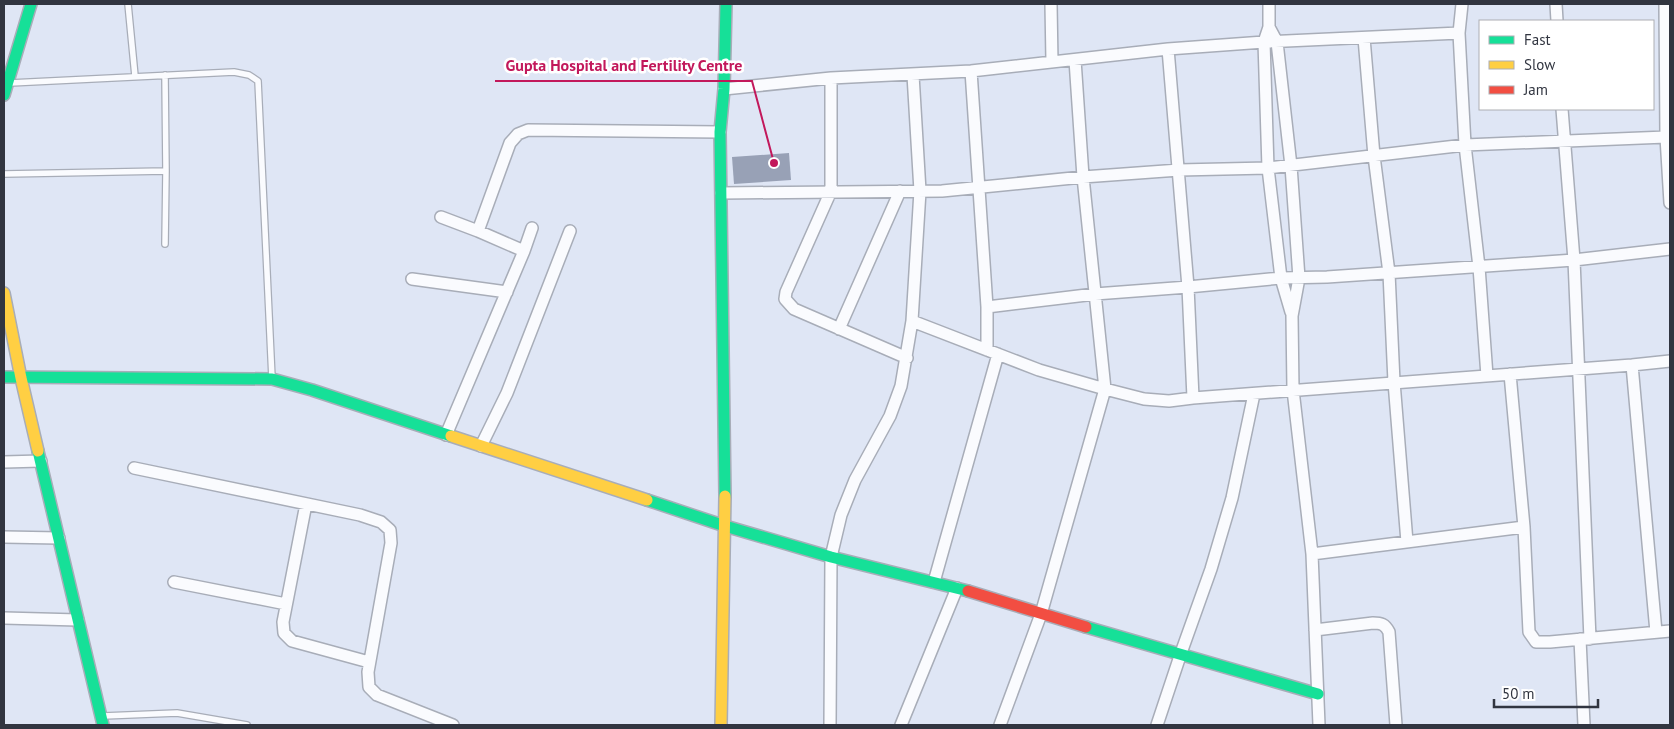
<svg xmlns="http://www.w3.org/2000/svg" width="1674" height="729" font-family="'PT Sans',sans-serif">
<rect width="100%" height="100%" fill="#dfe6f5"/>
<path fill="#98a1b6" d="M 789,153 L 791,180 L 734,184 L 732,157 Z"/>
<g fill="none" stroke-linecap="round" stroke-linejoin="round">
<defs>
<path id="lane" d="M 128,4 L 135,76
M 165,75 L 166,171 L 165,244
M 10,83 L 234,72 L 249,75 L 258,81 L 272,378
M 4,174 L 166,171
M 103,716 L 177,713 L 247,725"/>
<path id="street" d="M 1051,4 L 1052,62
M 1269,4 L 1269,27 L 1264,42 L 1268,168 L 1281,278 L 1291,312
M 1462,4 L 1459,33 L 1465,145 L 1479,267 L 1487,376
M 1556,4 L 1557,21
M 1269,27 L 1277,42 L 1291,166 L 1299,278 L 1292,316 L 1293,390 L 1312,554 L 1319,725
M 1364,38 L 1374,156 L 1389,273 L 1394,382 L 1407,542
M 1168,49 L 1188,287 L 1193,398
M 971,71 L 987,307 L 987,350
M 913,75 L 920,191 L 912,321 L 1039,370 L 1105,389 L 1144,399 L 1169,401 L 1193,398 L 1632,365 L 1670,361
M 831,78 L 831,191 L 786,292 L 785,299 L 794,309 L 907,358
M 724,89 L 831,78 L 971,71 L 1168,49 L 1264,42 L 1459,33
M 1562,109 L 1574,260 L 1590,639
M 1666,137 L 1670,203
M 721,193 L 942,191 L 1083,177 L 1179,170 L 1268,168 L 1465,145 L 1666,137 L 1665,4
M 441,217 L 478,231 L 524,251
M 478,231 L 510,143 L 518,134 L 528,130 L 720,132
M 412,279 L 507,292
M 987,307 L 1095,294 L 1188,287 L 1281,278 L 1327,277 L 1574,260 L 1670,249
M 839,329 L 900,191
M 1632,365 L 1656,632
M 1510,374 L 1524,527 L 1529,632 L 1536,642 L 1550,642 L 1670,631
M 446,435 L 524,251 L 532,228
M 481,446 L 507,393 L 570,231
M 4,462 L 41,461
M 134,468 L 360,515 L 381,522 L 390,530 L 391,543 L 368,672 L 369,687 L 377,695 L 453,725
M 306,504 L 283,622 L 284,633 L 292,641 L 369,662
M 4,537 L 59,538
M 1312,554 L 1524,527
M 174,582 L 286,604
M 934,582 L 998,354
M 4,618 L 78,620
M 1315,630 L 1373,623 C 1381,623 1385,624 1389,632 L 1396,725
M 1580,639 L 1584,725
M 830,725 L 831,557 L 841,515 L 855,480 L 890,416 L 901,386 L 912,321
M 901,725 L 957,588
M 1000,725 L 1041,614 L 1105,389 L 1083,177 L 1075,60
M 1157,725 L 1181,653 L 1211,569 L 1232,498 L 1254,394"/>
<path id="fast" d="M 4,95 L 31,4
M 4,377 L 272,379 L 312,390 L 451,436
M 38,451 L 103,725
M 725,496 L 720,132 L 724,89 L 726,4
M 647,500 L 725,526 L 831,557 L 968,591
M 1086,627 L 1318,694"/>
<path id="slow" d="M 4,293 L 21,378 L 38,451
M 451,436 L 647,500
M 721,725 L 725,496"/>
<path id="jam" d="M 968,591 L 1086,627"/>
</defs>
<use href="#lane" stroke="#a8adb8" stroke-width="8"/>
<use href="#street" stroke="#a8adb8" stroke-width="14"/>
<use href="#fast" stroke="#a8adb8" stroke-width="14"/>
<use href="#slow" stroke="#a8adb8" stroke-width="14"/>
<use href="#jam" stroke="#a8adb8" stroke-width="14"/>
<use href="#lane" stroke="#fafbfe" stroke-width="5.5"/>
<use href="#street" stroke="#fafbfe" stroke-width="11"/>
<use href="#fast" stroke="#16e098" stroke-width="11"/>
<use href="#slow" stroke="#ffcf43" stroke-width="11"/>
<use href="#jam" stroke="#f24e42" stroke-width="11"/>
</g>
<path fill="none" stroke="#c2185b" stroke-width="2" d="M774 163L752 81H495"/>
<circle fill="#c2185b" stroke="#fff" stroke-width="2" cx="774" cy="163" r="5"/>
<g font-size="16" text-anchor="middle" font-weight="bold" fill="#c2185b" stroke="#fff" stroke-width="5" stroke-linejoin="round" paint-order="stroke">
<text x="624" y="71">Gupta Hospital and Fertility Centre</text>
</g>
<rect width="1674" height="729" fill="none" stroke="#313540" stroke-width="10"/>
<rect x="1479" y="20" width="175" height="90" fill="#ffffff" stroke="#adaeb3"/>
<rect x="1489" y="36" width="25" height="8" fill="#16e098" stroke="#adaeb3"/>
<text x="1524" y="45" font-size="15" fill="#313540">Fast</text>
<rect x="1489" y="61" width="25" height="8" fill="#ffcf43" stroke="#adaeb3"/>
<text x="1524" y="70" font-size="15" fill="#313540">Slow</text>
<rect x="1489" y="86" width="25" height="8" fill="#f24e42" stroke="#adaeb3"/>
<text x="1524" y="95" font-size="15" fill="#313540">Jam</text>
<path d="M1494 699v8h104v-8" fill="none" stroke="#313540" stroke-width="2.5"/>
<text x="1502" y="699" font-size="15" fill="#313540" stroke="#ffffff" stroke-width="4" paint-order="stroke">50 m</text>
</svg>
